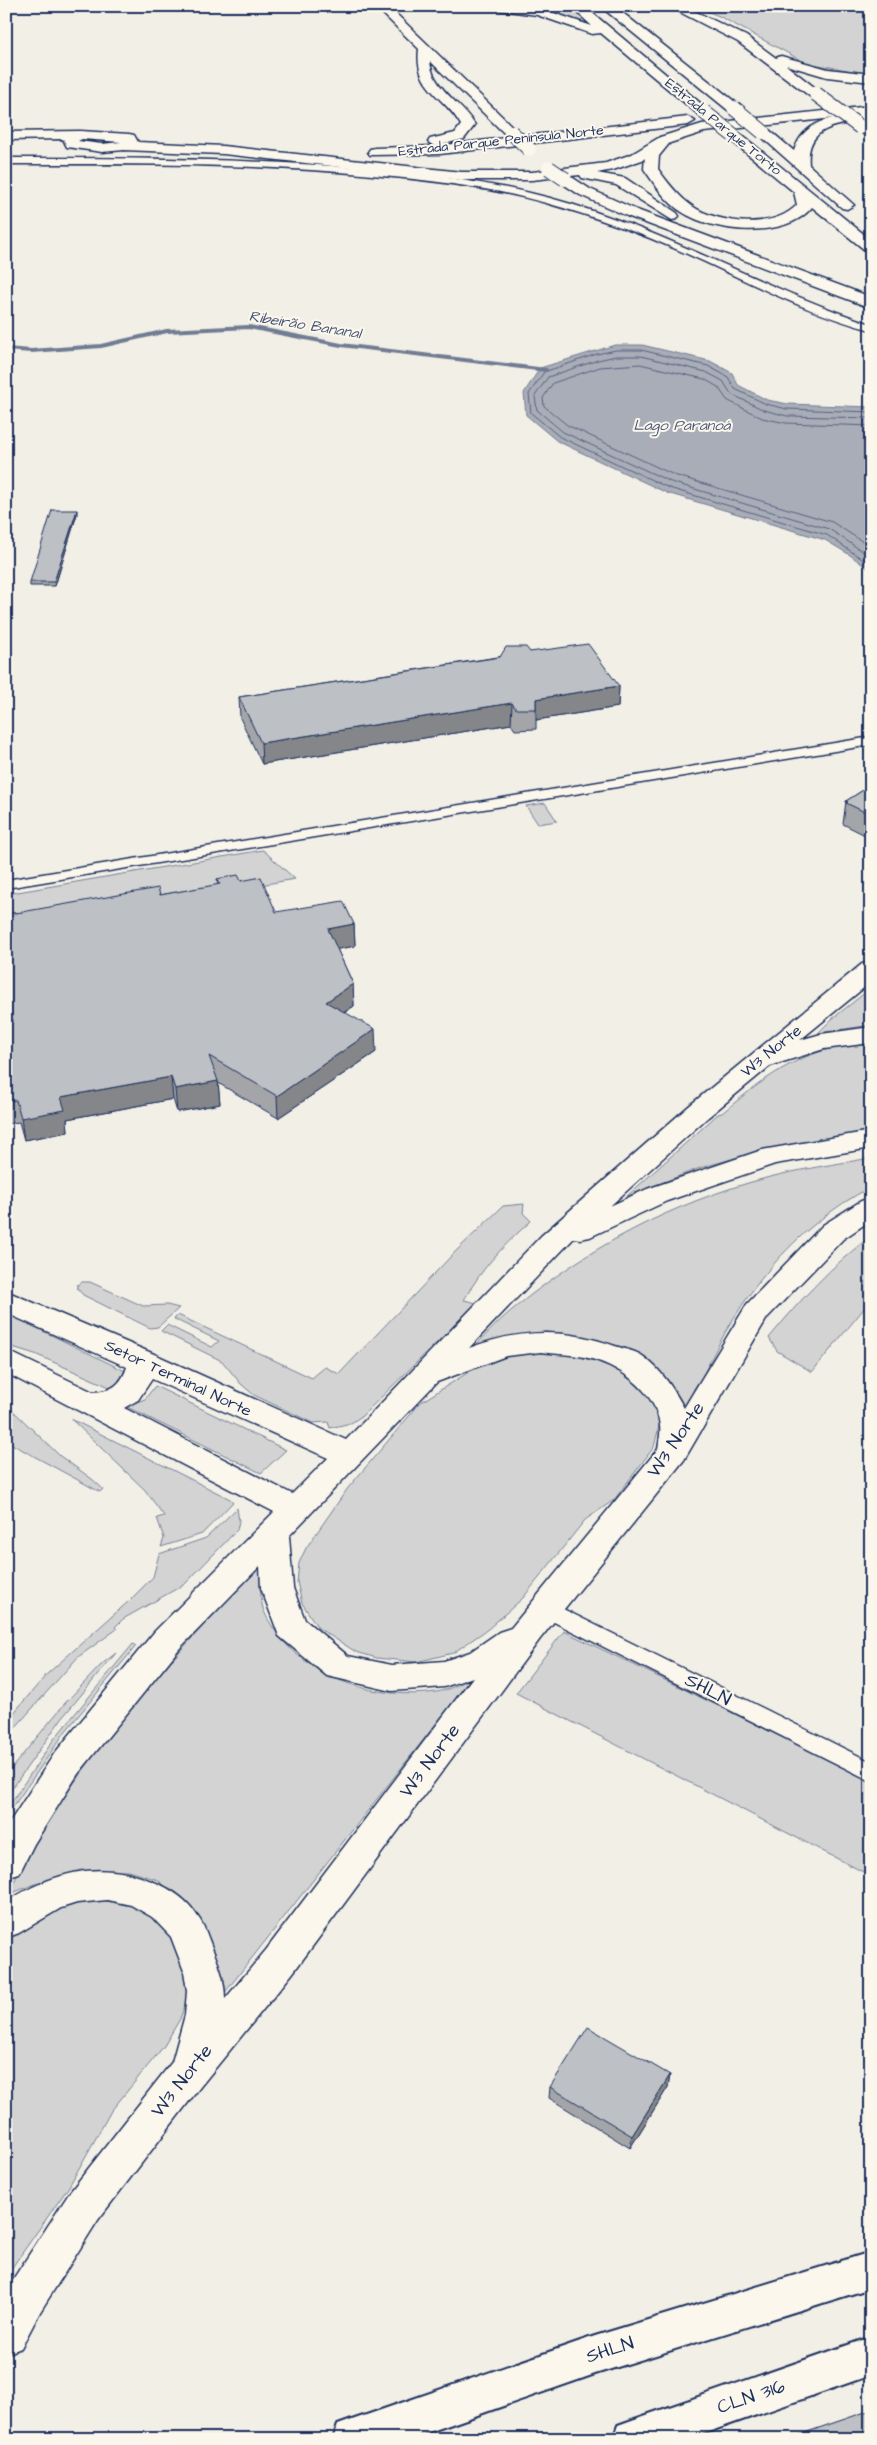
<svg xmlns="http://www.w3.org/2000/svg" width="877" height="2445" font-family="'Architects Daughter',sans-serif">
<rect width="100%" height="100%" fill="#f2efe6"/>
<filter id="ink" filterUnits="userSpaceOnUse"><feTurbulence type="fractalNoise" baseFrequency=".02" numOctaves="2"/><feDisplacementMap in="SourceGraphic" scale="10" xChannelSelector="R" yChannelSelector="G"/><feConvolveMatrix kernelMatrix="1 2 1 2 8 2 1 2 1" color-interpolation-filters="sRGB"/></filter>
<g filter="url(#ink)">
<path fill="#d2d3d2" stroke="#768198" d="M 517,6 L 571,6 L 595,26 L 558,14 Z
M 694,6 L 871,6 L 871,74 L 806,63 L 719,16 Z
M 545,803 L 557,821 L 538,824 L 526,806 Z
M 263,850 L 295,879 L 6,929 L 6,894 Z
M 871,988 L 871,1025 L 818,1033 L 832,1019 Z
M 871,1041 L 871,1132 L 753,1153 L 700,1168 L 627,1196 L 718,1114 L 722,1113 C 773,1071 803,1049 871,1041 Z
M 871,1158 L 871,1187 C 792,1228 739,1297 703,1376 C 701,1381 696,1384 694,1389 C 691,1397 689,1405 685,1414 L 624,1349 L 606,1342 L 571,1334 L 545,1332 L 493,1340 L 473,1348 C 487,1334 501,1318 517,1306 C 590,1246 675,1202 766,1178 C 800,1169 836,1164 871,1158 Z
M 524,1204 L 523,1213 L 531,1221 C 503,1246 483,1266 464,1300 L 477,1303 L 362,1416 L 351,1423 L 330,1428 L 328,1422 L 313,1423 L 254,1395 L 241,1384 L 222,1361 L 161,1331 L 167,1325 L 212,1347 L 219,1341 L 174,1319 L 178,1315 L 312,1378 L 325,1367 L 339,1374 L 455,1252 L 503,1206 Z
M 871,1236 L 871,1300 L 812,1372 L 777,1351 L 769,1338 C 801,1299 831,1266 871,1236 Z
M 82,1282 L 90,1282 L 143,1306 L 167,1305 L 179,1308 L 158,1327 L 150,1328 L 83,1295 L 77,1288 L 77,1285 Z
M 6,1313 L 125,1371 L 130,1375 L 114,1389 L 35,1354 L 6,1345 Z
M 564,1349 L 616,1365 L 645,1390 L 655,1404 L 660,1422 L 654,1447 L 614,1500 L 585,1520 L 523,1598 L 488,1629 L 453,1653 L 416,1662 L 377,1658 L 356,1652 L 318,1628 L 302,1603 L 297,1582 L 299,1563 L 306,1548 L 348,1488 L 421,1402 L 488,1360 L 503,1355 Z
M 155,1386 L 286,1450 L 261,1473 L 125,1406 L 145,1399 Z
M 6,1404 L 60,1456 L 92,1479 L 103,1489 L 100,1492 L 6,1441 Z
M 71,1419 L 230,1499 L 233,1502 L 202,1534 L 161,1547 L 164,1538 L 157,1518 L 164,1516 L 145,1490 Z
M 237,1508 L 239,1521 L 237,1530 L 185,1584 L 123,1619 L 115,1627 L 117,1629 L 78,1657 L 6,1738 L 6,1722 L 47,1674 L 129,1601 L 153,1577 L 159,1554 L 206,1538 Z
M 261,1566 C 260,1578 260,1593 262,1604 C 264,1615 272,1626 278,1635 C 314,1681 379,1700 436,1692 C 449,1690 461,1683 472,1678 L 215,2005 L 218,1972 L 215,1954 L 206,1933 L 186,1905 L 158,1880 L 129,1871 L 81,1870 L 48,1879 L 7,1895 C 73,1766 159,1669 261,1566 Z
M 564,1631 L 871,1780 L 871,1876 L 516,1693 Z
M 133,1644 L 136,1646 L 65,1732 L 6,1817 L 6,1810 L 54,1739 Z
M 116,1653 L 62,1718 L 6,1797 L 6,1777 L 15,1764 L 66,1702 L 102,1664 Z
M 120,1897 L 148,1911 L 180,1945 L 188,1984 L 187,1999 L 180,2019 L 164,2046 L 111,2111 L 68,2188 L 6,2276 L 6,1931 L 48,1903 Z"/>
<path fill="#a9adb7" stroke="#707b93" d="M 615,345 L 642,345 L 710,361 L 732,373 L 738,385 L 767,400 L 788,404 L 871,407 L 871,571 L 850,555 L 825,540 L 667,493 L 557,441 L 526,415 L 524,393 L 540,368 Z"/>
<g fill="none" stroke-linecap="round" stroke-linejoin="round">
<path stroke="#546182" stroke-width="1" d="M 871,412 L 787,409 L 766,404 L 735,389 L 728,377 L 708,366 L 641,350 L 616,350 L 597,354 L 544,372 L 529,394 L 531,413 L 560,437 L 669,488 L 827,535 L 871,565
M 871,418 L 787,416 L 764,410 L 731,394 L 723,381 L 706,372 L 641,356 L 616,356 L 598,360 L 548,377 L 535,396 L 537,410 L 563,432 L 671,482 L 829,529 L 871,557
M 871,426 L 786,423 L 762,418 L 727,400 L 718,387 L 704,379 L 640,364 L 600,367 L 553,383 L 543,398 L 544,406 L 567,425 L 674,475 L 832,522 L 871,547"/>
<path stroke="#707b93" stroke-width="4" d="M 6,349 L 31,351 L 101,346 L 167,331 L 249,327 L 341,345 L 546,370"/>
<defs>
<path id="street" d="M 6,158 C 130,158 254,158 378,170 C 436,176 494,183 550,198 C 662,228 761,288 871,324 L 871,330 C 806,313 746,280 685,253 C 640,233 593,216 546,203 C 493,188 437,181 382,176 C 257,163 132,164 6,164 Z
M 871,737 L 871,745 L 6,888 L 6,880 Z
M 545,1600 L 871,1762 L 871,1781 L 538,1614 L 535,1608 L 538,1602 Z"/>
<path id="secondary" d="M 871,2252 L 871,2288 L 595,2374 L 409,2439 L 333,2439 L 338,2425 L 352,2420 L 595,2336 Z
M 871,2337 L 871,2375 L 688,2439 L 613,2439 L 618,2425 L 632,2420 Z"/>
<path id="primary" d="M 375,6 L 388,6 L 518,132 L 516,135 L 506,135 L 430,61 C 432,88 462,103 475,125 L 464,139 L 436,146 L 688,117 L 695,121 L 688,125 L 440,154 L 370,155 L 368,152 L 370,149 L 375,148 L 434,146 L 428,142 L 430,139 L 455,133 L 461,125 C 445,96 414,89 419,49 Z
M 668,6 L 684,6 L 746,36 L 776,58 L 781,56 L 828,69 L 871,74 L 871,82 L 827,77 L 786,65 L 823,94 L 816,98 L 811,97 L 738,42 Z
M 871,106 L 871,114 L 704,132 L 670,143 L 642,160 L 613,170 L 597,173 L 625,178 L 677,213 L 679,216 L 677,219 L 672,220 L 616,185 L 582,178 L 580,175 L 570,176 L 590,189 L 637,210 L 871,297 L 871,308 L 627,216 L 580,195 L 560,182 L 559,177 L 532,180 L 462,180 L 223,154 L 124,150 L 102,152 L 67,147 L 63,139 L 6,140 L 6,132 L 80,131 L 129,134 L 134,135 L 138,142 L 223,146 L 462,172 L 532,172 L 606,163 L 632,154 L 660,137 L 702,124 ZM 82,139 L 121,142 L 102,144 L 78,141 Z
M 860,123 L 871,128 L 871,139 L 853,127 Z
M 871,962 L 871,982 L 800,1040 L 821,1034 L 871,1027 L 871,1043 L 824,1049 L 770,1066 L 707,1118 L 610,1206 L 647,1189 L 762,1150 L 871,1131 L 871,1148 L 775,1164 L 667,1201 L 590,1237 L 580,1239 L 574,1238 L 469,1348 C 520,1329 564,1328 615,1346 C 624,1349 637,1351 644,1357 C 662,1371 673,1388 684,1408 L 747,1304 L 823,1225 L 861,1201 L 871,1198 L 871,1220 L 843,1239 L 767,1318 L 684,1460 L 540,1639 L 292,1974 L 200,2087 L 98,2220 L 40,2312 L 21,2348 L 6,2354 L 6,2290 L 70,2192 L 172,2062 L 185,2015 L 187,1991 L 184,1971 L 171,1937 L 152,1917 L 131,1905 L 107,1900 L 77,1903 L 61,1908 L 19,1933 L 6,1938 L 6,1902 C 54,1872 100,1859 154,1882 C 171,1889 188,1900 198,1917 C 204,1925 207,1935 211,1945 C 218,1963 225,1979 225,1999 L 266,1950 L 473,1677 L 444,1687 L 392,1691 L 327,1676 L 279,1636 L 261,1588 L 260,1566 L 179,1649 L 78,1774 L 34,1844 L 19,1874 L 6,1878 L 6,1828 L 54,1754 L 155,1631 L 274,1512 L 6,1373 L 6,1350 L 93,1392 C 112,1391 121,1385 127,1367 L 6,1313 L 6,1291 L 154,1354 L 346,1440 L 541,1236 L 689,1106 L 862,964 ZM 541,1352 C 555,1354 570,1354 584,1357 C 617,1364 656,1389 660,1426 C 661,1433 659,1442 658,1449 L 511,1628 L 499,1632 L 470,1652 L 444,1661 L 392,1665 L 348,1656 L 305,1620 L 293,1588 L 289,1536 L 437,1382 L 506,1356 ZM 152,1379 L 328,1458 L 292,1494 L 124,1408 L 138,1400 Z"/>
<path id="highway" d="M 494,6 L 539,8 L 592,26 L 570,6 L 584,6 L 711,112 L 704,116 L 699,115 L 601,33 L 592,34 L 537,15 L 500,10 Z
M 600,6 L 614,6 L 739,105 L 741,108 L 739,111 L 729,111 Z
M 871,112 L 871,120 C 840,125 805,124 809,165 L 854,205 L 847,209 L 842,208 L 756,132 L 758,129 L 768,129 L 794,151 C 804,117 841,116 871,112 Z
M 733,131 L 738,132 L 871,240 L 871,252 L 866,251 L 812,207 C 786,240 714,233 682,212 C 666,202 655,185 644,169 L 645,155 L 660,137 L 670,137 L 672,140 L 659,156 L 658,169 C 668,183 678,196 692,206 C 719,224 773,230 797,205 L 794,192 L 728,138 L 726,135 Z"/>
</defs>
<use href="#street" stroke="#1b2f5e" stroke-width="3"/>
<use href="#secondary" stroke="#1b2f5e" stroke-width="4"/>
<use href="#primary" stroke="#1b2f5e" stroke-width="3"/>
<use href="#highway" stroke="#1b2f5e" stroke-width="3"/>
<use href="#street" fill="#fbf7ec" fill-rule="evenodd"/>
<use href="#secondary" fill="#fbf7ec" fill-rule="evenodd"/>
<use href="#primary" fill="#fbf7ec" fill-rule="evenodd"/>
<use href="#highway" fill="#fbf7ec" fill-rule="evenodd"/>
<defs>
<path id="primary-bridge" d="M 816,94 L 860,127
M 511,132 L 529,149
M 549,168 L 565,179"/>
<path id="highway-bridge" d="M 734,108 L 763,132
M 704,112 L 733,135"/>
</defs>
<use href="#primary-bridge" stroke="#1b2f5e" stroke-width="16" stroke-linecap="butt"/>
<use href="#highway-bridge" stroke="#1b2f5e" stroke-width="16" stroke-linecap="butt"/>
<use href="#primary-bridge" stroke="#fbf7ec" stroke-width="14"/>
<use href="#highway-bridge" stroke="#fbf7ec" stroke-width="14"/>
</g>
<path fill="#a3a5a9" stroke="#1b2f5e" d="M 77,514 L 55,586 L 30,586 L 30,582 Z
M 530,652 L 619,686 L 618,707 L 536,720 L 536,729 L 515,730 L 511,724 L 262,764 L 240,718 L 239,697 Z
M 871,785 L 871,838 L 843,824 L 846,801 Z
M 217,879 L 241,881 L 276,912 L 354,924 L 355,946 L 337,949 L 353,984 L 354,1006 L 345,1012 L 376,1052 L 278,1118 L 218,1083 L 220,1104 L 177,1112 L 173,1099 L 67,1119 L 68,1132 L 24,1140 L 19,1122 L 6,1124 L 6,913 L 16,913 L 160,895 L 218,885 Z
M 670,2075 L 668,2087 L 630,2148 L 549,2098 L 550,2087 Z"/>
<path fill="#848689" stroke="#1b2f5e" d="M 77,510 L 77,514 L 55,586 L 54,582 Z
M 619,686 L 618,707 L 536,720 L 536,699 Z
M 512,703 L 511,724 L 262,764 L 261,743 Z
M 354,924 L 355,946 L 328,951 L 328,929 Z
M 353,984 L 354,1006 L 326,1024 L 326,1002 Z
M 375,1029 L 376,1052 L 278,1118 L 277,1096 Z
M 171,1077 L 173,1099 L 67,1119 L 68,1132 L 24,1140 L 21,1118 L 61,1097 Z
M 218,1081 L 220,1104 L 177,1112 L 175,1089 Z
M 670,2075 L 668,2087 L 630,2148 L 632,2136 Z"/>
<path fill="#bdc0c4" stroke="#1b2f5e" d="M 52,510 L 77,510 L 54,582 L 30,582 Z
M 588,644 L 619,686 L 536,699 L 536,709 L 516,709 L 512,703 L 261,743 L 239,697 L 500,657 L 506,647 L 526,647 L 530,652 Z
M 871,785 L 871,815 L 846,803 L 848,802 L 846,801 Z
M 238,875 L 241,881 L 261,877 L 276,912 L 343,901 L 354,924 L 328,929 L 353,984 L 326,1002 L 375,1029 L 277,1096 L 209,1056 L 218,1081 L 175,1089 L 171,1077 L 61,1097 L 65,1110 L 21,1118 L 16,1100 L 6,1101 L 6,913 L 16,913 L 158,888 L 160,895 L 220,884 L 217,879 Z
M 588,2027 L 670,2075 L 632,2136 L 550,2087 Z
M 871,2410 L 871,2439 L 787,2439 Z"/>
</g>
<g text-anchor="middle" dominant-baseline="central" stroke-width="4" stroke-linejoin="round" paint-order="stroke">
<g font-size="14" fill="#1b2f5e" stroke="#fbf7ec">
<text transform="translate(723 127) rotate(39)">Estrada Parque Torto</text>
<text transform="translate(501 141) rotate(-6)">Estrada Parque Península Norte</text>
</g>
<g font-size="15" font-style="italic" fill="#465579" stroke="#fbf7ec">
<text transform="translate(305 325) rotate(9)">Ribeirão Bananal</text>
<text x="682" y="425">Lago Paranoá</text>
</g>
<g font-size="16" fill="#1b2f5e" stroke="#fbf7ec">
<text transform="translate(771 1051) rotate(-39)">W3 Norte</text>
<text transform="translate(178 1378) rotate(25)">Setor Terminal Norte</text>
</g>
<g font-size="19" fill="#1b2f5e" stroke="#fbf7ec">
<text transform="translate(676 1440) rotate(-56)">W3 Norte</text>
<text transform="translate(708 1690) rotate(27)">SHLN</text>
<text transform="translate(430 1761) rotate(-53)">W3 Norte</text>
<text transform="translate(182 2081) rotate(-52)">W3 Norte</text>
<text transform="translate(610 2350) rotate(-18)">SHLN</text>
<text transform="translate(751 2397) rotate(-19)">CLN 316</text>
</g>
</g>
<rect width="877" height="2445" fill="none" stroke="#fbf7ec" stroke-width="25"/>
<rect x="12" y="12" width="852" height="2420" fill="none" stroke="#1b2f5e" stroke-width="2" filter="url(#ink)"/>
</svg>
